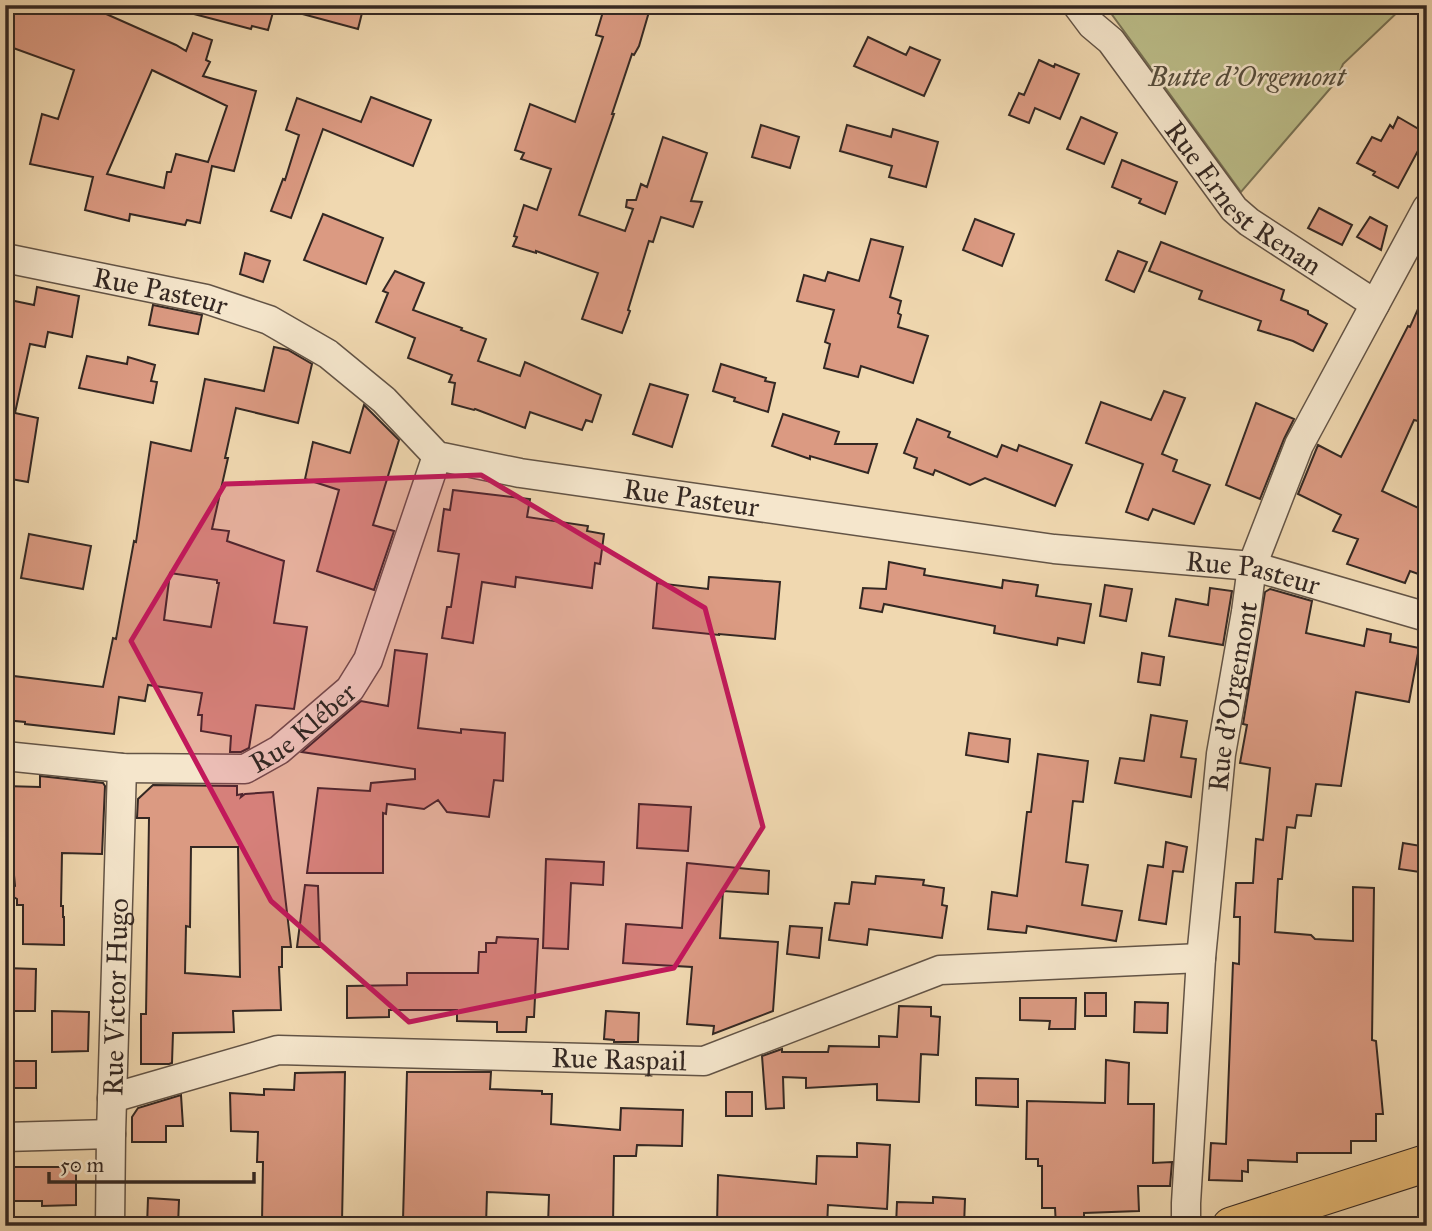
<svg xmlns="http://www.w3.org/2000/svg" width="1432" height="1231" font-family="'IM FELL Great Primer',serif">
<rect width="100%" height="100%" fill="#f0d8b0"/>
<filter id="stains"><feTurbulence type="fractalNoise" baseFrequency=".00286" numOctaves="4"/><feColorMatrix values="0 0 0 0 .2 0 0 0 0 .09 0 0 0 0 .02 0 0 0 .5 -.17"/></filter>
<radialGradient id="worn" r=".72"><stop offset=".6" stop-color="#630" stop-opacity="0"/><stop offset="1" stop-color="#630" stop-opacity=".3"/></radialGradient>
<path fill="#bcbe8a" stroke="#787356" stroke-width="2" d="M 1105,5 L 1405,5 L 1343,64 L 1335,83 L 1241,192 Z"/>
<path fill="#db9a82" stroke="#342823" stroke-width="2" fill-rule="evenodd" d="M 5,5 L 86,5 L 176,45 L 186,51 L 193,33 L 212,40 L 206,60 L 210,62 L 203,76 L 256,91 L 234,171 L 212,166 L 200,223 L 187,220 L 185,225 L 130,214 L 129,221 L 85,210 L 93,177 L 30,164 L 42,114 L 58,119 L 74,70 L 5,45 ZM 152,70 L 227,106 L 208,162 L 176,154 L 171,172 L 167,172 L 164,188 L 107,174 Z
M 191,5 L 275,5 L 268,30 L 252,26 L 251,29 L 190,13 Z
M 296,5 L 364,5 L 358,29 L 295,12 Z
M 605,5 L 651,5 L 639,46 L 634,55 L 632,54 L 612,114 L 614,114 L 579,215 L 625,231 L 633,209 L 626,207 L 627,200 L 636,200 L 641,184 L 647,187 L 663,137 L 707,153 L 691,201 L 702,202 L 693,227 L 661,217 L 653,242 L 649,241 L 628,310 L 630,311 L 622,333 L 582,319 L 598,273 L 536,251 L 536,253 L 513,246 L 517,237 L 514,236 L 524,205 L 537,210 L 551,169 L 521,159 L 524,153 L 515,150 L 530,104 L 575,122 L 603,37 L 596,35 Z
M 868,37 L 906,55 L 910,47 L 940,60 L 924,96 L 854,66 Z
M 1039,60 L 1054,67 L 1055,64 L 1079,74 L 1060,119 L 1035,108 L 1029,123 L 1009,115 L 1019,93 L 1024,95 Z
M 371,97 L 431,120 L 413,166 L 323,129 L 291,218 L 271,211 L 283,179 L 285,180 L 299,135 L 286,130 L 297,98 L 361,122 Z
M 1081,117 L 1117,133 L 1104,164 L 1067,149 Z
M 1398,117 L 1427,134 L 1398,188 L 1373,175 L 1375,172 L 1357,163 L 1372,137 L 1381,141 L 1390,125 L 1393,128 Z
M 761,125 L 799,137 L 790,168 L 752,157 Z
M 847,125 L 891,137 L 893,129 L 938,142 L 926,187 L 889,177 L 892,166 L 840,151 Z
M 1122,160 L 1177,182 L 1165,214 L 1139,203 L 1141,199 L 1112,187 Z
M 1319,208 L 1352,225 L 1342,245 L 1308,228 Z
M 323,214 L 383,238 L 366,284 L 304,260 Z
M 1370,217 L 1387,226 L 1381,250 L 1357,237 Z
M 975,219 L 1014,234 L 1002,266 L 963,250 Z
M 871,239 L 903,247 L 890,297 L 901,301 L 898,313 L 901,315 L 898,327 L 928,336 L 913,383 L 861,366 L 858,377 L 824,368 L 830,344 L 825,342 L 834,310 L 797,301 L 804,275 L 825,281 L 828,272 L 859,281 Z
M 1161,242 L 1284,290 L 1281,300 L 1308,311 L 1308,314 L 1327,324 L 1313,351 L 1293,341 L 1258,330 L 1261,321 L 1199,299 L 1202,291 L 1149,271 Z
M 1118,251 L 1147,262 L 1134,292 L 1106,280 Z
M 245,253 L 270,261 L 263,282 L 240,274 Z
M 395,271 L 424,283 L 413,310 L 462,328 L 461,330 L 486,339 L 478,361 L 520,376 L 525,362 L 601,395 L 592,422 L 586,420 L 582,430 L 530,412 L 525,428 L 475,409 L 474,410 L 452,404 L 455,383 L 449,382 L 452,375 L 408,358 L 415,338 L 376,322 L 388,293 L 383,291 Z
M 37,287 L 79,296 L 72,337 L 48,332 L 45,347 L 30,344 L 15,413 L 38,418 L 28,482 L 5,478 L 5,299 L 34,305 Z
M 1427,289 L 1427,402 L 1418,421 L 1414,420 L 1382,491 L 1427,512 L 1427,577 L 1410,571 L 1405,583 L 1347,564 L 1358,539 L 1333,531 L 1341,515 L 1298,494 L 1318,445 L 1341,457 L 1408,326 L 1410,327 Z
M 153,305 L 202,315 L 198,334 L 149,325 Z
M 274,347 L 288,350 L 312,364 L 298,423 L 236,408 L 225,458 L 228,458 L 212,529 L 229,531 L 227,541 L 284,561 L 274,623 L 307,627 L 294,709 L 256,705 L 249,748 L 241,752 L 230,752 L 231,736 L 201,731 L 202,715 L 198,715 L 202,693 L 148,685 L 145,701 L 119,697 L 114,734 L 25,724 L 25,722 L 5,720 L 5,675 L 103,687 L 113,638 L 116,639 L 134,541 L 136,542 L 151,442 L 191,451 L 205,379 L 264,391 ZM 170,573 L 217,580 L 217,583 L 219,583 L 211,627 L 164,620 Z
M 87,356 L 127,364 L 128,357 L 155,365 L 151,381 L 157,382 L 153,403 L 79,388 Z
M 721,364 L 766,378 L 765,381 L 775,383 L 768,412 L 734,401 L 735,398 L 713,391 Z
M 650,384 L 688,395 L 672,447 L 633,434 Z
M 1164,391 L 1185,398 L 1162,454 L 1177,460 L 1173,471 L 1210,485 L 1194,524 L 1153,509 L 1148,520 L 1126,512 L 1143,464 L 1086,443 L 1101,402 L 1151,420 Z
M 1256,403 L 1294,419 L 1284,439 L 1260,499 L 1226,485 Z
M 364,405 L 399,440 L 373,525 L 394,531 L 374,590 L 317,571 L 339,490 L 305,479 L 313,442 L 350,453 Z
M 783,414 L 839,432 L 835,444 L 877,444 L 868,473 L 810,456 L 810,459 L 772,446 Z
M 917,419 L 950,432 L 948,437 L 997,457 L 1002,445 L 1017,451 L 1019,445 L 1072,465 L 1055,506 L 985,478 L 970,485 L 935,470 L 933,475 L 914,468 L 917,458 L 904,453 Z
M 453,490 L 530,499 L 527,517 L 588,526 L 587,531 L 604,534 L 600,564 L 595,563 L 592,588 L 516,577 L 515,587 L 482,582 L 473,643 L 442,638 L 447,607 L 451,607 L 459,554 L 438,551 L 444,509 L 450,510 Z
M 29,534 L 91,546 L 83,589 L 21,578 Z
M 889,562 L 925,569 L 924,575 L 1002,588 L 1003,580 L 1038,585 L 1036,596 L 1091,604 L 1084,643 L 1058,638 L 1057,645 L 994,633 L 995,626 L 884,604 L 882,612 L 860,608 L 863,588 L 886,589 Z
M 709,577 L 780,582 L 775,639 L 719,634 L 719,635 L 653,628 L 657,583 L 708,589 Z
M 1105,585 L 1132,589 L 1126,621 L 1100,616 Z
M 1210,588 L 1232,591 L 1223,645 L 1169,636 L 1176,599 L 1208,605 Z
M 1270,589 L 1312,601 L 1306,633 L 1364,646 L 1367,629 L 1391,634 L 1390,642 L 1419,648 L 1409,702 L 1356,692 L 1341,786 L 1316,784 L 1311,816 L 1297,815 L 1295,828 L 1287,827 L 1282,879 L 1278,879 L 1275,932 L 1311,935 L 1315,939 L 1353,941 L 1353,887 L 1374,888 L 1372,1040 L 1376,1041 L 1383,1114 L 1376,1114 L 1376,1141 L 1351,1141 L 1351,1153 L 1297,1153 L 1297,1162 L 1248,1160 L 1248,1172 L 1242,1171 L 1242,1181 L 1209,1180 L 1211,1143 L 1226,1144 L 1233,963 L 1239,964 L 1240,917 L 1234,917 L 1236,883 L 1253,883 L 1256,839 L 1263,840 L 1270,768 L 1240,763 L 1247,725 L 1243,724 L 1265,592 Z
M 395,650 L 427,654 L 418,728 L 461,733 L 461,729 L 505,733 L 503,781 L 494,780 L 489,817 L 447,812 L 438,800 L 424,809 L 387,804 L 386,814 L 383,813 L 383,873 L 307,873 L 318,788 L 370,791 L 371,783 L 415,779 L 415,769 L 302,752 L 361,701 L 388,706 Z
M 1142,653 L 1164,657 L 1160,685 L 1138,682 Z
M 1151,715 L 1187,721 L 1181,757 L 1196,759 L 1191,797 L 1115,783 L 1120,758 L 1144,761 Z
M 969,733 L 1010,739 L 1008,762 L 966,755 Z
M 1038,754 L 1088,761 L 1083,802 L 1073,801 L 1066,862 L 1088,865 L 1082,905 L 1122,911 L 1116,941 L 1027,926 L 1026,933 L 988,929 L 992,892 L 1017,896 L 1027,812 L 1031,812 Z
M 40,776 L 103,783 L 105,786 L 102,854 L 62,853 L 61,906 L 63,906 L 63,917 L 64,917 L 64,945 L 23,944 L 23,905 L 17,905 L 17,899 L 5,892 L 15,886 L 12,854 L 5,854 L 5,786 L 40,787 Z
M 153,785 L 237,786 L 237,795 L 242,794 L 241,797 L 245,794 L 273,792 L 291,947 L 282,947 L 282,967 L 279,967 L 281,1010 L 233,1011 L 234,1032 L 173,1033 L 172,1063 L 169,1064 L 141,1064 L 141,1014 L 146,1014 L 149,818 L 137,818 L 138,799 ZM 191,847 L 238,847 L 240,977 L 185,973 L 186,926 L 190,927 Z
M 639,804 L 691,807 L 688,851 L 637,848 Z
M 1166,842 L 1187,847 L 1183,872 L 1173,871 L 1166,924 L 1139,920 L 1148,865 L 1163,867 Z
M 1403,843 L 1427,847 L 1427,873 L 1399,869 Z
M 546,859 L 604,862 L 603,885 L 571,883 L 568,949 L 543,948 Z
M 687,863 L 769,871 L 768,894 L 723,891 L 720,938 L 778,942 L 773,1011 L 713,1034 L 714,1026 L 687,1024 L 692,967 L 623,963 L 626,924 L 682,928 Z
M 876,876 L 924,880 L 923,885 L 944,888 L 942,905 L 947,906 L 942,938 L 869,929 L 867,945 L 829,940 L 835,903 L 849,904 L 852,882 L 875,884 Z
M 305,885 L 318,886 L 320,947 L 297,947 Z
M 790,926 L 822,928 L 819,958 L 787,954 Z
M 497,937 L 538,939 L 534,1017 L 527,1017 L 526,1032 L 497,1032 L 497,1022 L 457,1021 L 457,1010 L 389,1010 L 389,1017 L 347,1018 L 347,986 L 407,985 L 407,973 L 478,973 L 479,952 L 486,952 L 486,943 L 496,943 Z
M 5,968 L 36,969 L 35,1011 L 5,1011 Z
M 1085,993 L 1106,993 L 1106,1016 L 1085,1016 Z
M 1020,998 L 1076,998 L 1075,1029 L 1049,1029 L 1050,1021 L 1020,1020 Z
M 1135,1002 L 1168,1003 L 1167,1033 L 1134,1032 Z
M 899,1006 L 931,1007 L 931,1016 L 940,1017 L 938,1055 L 921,1054 L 919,1102 L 877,1100 L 877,1084 L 806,1088 L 806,1078 L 783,1077 L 784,1108 L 766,1109 L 762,1056 L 782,1049 L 782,1052 L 828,1052 L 829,1046 L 879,1047 L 879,1036 L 897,1037 Z
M 52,1011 L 89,1012 L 88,1051 L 52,1052 Z
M 606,1011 L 639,1013 L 638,1042 L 614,1042 L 614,1040 L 604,1039 Z
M 1106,1060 L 1129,1063 L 1128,1104 L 1154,1104 L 1153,1163 L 1172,1162 L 1170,1186 L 1138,1186 L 1139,1211 L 1084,1213 L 1084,1226 L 1056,1226 L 1055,1208 L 1042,1208 L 1042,1166 L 1038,1166 L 1038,1159 L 1026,1159 L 1027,1101 L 1105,1103 Z
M 5,1061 L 36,1061 L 36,1088 L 5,1088 Z
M 345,1072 L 342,1222 L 262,1222 L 263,1162 L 257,1162 L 258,1132 L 231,1131 L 230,1093 L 264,1095 L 264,1089 L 294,1090 L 295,1073 Z
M 407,1072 L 491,1072 L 490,1089 L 542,1091 L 542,1094 L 552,1094 L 551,1124 L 620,1130 L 621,1108 L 683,1110 L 682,1146 L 637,1145 L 636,1156 L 614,1156 L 613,1226 L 548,1226 L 549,1195 L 487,1192 L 486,1226 L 430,1226 L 431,1220 L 403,1220 Z
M 976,1078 L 1018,1079 L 1018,1107 L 976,1105 Z
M 726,1092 L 752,1092 L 752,1116 L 726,1116 Z
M 181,1095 L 183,1126 L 166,1126 L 166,1142 L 132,1142 L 132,1117 L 138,1108 Z
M 857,1143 L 890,1145 L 887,1209 L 828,1205 L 827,1226 L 717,1226 L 718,1175 L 816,1184 L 817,1156 L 857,1157 Z
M 10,1167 L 76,1167 L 76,1205 L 42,1206 L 42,1201 L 11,1201 Z
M 933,1197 L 965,1199 L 964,1226 L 896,1226 L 897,1202 L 933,1203 Z
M 148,1198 L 179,1200 L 178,1226 L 147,1226 Z"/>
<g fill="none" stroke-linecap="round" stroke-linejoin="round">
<defs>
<g id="minor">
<path id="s1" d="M 1077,5 L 1092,25 L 1111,41 L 1234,209 L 1249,222 L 1375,304"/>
<path id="s2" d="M 5,258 L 206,299 L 269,320 L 328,354 L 384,400 L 437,456 L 520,473 L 1054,549 L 1252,566 L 1427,617"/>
<path id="s3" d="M 5,756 L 122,768 L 245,769 L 279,750 L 350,689 L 368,660 L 437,456"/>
<path id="s4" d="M 112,1098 L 278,1050 L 704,1061 L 940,970 L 1201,958"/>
<path d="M 5,1137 L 111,1134"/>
<path id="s5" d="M 110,1226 L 111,1134 L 122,768"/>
<path id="s6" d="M 1186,1226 L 1186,1203 L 1201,958 L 1221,754 L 1246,612 L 1252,566 L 1299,445 L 1427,208"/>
</g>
<path id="major" d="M 1231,1226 L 1427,1163"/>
</defs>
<use href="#minor" stroke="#635446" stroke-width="31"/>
<use href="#major" stroke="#342823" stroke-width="39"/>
<use href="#minor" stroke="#f5e6cc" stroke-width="28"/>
<use href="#major" stroke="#e8bc78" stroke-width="37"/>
</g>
<path fill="#c2185b" fill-opacity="0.2" stroke="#c2185b" stroke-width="5" stroke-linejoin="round" d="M 481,475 L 705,608 L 763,827 L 674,968 L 409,1022 L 271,901 L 131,641 L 225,484 Z"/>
<g text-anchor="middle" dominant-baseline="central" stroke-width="5" stroke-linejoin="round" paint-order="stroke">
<g font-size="28" font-style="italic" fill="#564e3d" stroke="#f5e6cc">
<text x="1247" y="76">Butte d'Orgemont</text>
</g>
<g font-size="28" fill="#342823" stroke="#f5e6cc">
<text stroke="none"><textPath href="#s1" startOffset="257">Rue Ernest Renan</textPath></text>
<text stroke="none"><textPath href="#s2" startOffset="159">Rue Pasteur</textPath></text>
<text stroke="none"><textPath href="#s2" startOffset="747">Rue Pasteur</textPath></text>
<text stroke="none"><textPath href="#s2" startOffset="1314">Rue Pasteur</textPath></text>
<text stroke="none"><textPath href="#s6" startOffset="532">Rue d'Orgemont</textPath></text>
<text stroke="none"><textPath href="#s3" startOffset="312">Rue Kléber</textPath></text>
<text stroke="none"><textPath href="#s5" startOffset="229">Rue Victor Hugo</textPath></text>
<text stroke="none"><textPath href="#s4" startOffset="514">Rue Raspail</textPath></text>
</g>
</g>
<rect width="1432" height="1231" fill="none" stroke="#f0d8b0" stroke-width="28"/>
<rect x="7" y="7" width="1418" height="1217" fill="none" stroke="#342823" stroke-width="3.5"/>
<rect x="14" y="14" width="1404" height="1203" fill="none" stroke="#342823" stroke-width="2"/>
<path d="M49 1172v10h205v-10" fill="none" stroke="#342823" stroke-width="3.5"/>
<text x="60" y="1172" font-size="21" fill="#342823" stroke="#f5e6cc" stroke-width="5" paint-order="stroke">50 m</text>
<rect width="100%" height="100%" filter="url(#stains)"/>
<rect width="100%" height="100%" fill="url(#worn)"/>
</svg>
